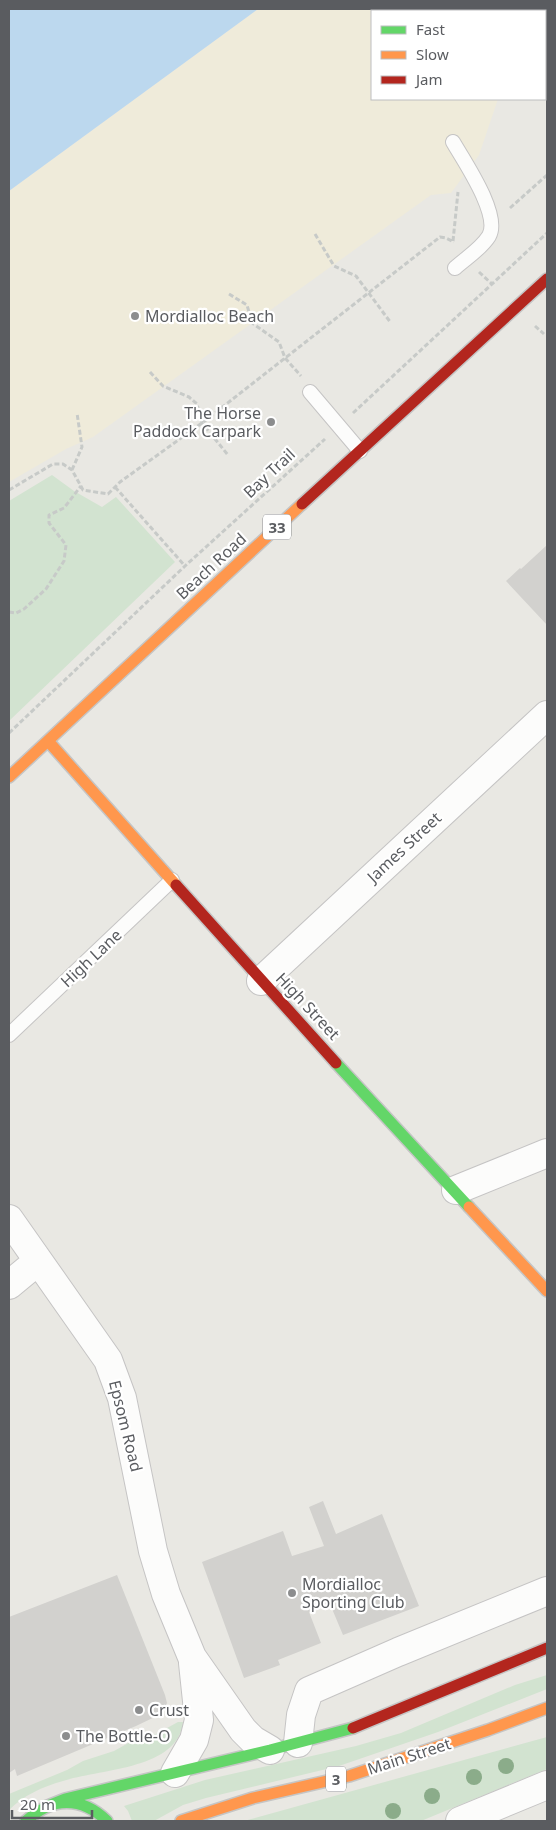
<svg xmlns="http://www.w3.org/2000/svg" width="556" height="1830" font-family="'Noto Sans',sans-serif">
<rect width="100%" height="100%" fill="#e9e8e3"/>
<path fill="#d2e3d0" d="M 52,475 L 74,491 L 102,507 L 116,497 L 175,562 L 9,721 L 9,501 Z
M 547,1675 L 547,1689 L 438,1732 L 339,1766 L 206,1798 L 183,1805 L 154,1821 L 132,1821 L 128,1811 L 124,1806 L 205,1780 L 356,1746 L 401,1733 L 515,1685 Z
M 178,1722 L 183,1722 C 178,1770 99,1769 63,1781 C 42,1787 24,1795 9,1810 L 9,1794 L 67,1770 L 83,1761 L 114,1751 L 132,1741 L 156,1734 Z
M 547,1737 L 547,1769 L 421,1821 L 244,1821 Z"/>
<path fill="#efebda" d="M 258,9 L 547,9 L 547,48 L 545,51 L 545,11 L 372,11 L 372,99 L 498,99 L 479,155 L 451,193 L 431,195 L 93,437 L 66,449 L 9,482 L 9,191 Z"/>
<path fill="#bcd8ee" d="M 9,9 L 258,9 L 9,191 Z"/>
<path fill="#d2d1ce" d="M 547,545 L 547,625 L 506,581 L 520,568 L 521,569 Z
M 323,1501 L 336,1534 L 382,1514 L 419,1606 L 343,1635 L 330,1604 L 309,1612 L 321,1643 L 278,1660 L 280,1665 L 244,1678 L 202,1562 L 283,1531 L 292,1556 L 324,1546 L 309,1507 Z
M 117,1575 L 165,1695 L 167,1703 L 164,1709 L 161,1714 L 136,1726 L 17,1776 L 15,1769 L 9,1773 L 9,1617 Z"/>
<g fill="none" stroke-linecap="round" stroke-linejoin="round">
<defs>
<path id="lane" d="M 453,142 C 464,161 501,215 489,236 C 481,249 466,258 455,268
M 310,392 L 360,451
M 9,1035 L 172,880"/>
<path id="street" d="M 261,981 L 547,715
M 456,1190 L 547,1153
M 9,1219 L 108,1360 L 122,1398 L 153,1551 L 166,1594 L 192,1657 L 243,1730 L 253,1740 L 270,1750
M 9,1285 L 38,1261
M 298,1743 L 301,1715 L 309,1691 L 398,1652 L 547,1591
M 175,1773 L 194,1740 L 199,1720 L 193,1663
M 460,1821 L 547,1785"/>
<path id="fast" d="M 336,1063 L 469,1207
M 45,1807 L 65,1799 L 270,1750 L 353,1728
M 26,1821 C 52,1797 81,1796 107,1821"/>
<path id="slow" d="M 48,741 L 176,885
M 9,777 L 302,504
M 469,1207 L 547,1291
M 181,1821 L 253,1798 L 349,1776 L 488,1730 L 547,1708"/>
<path id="jam" d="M 302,504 L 547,279
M 176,885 L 336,1063
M 353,1728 L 547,1648"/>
</defs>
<use href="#lane" stroke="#c5c4c4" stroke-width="16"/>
<use href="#street" stroke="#c5c4c4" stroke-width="30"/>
<use href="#fast" stroke="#c5c5c5" stroke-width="14"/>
<use href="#slow" stroke="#c5c5c5" stroke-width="14"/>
<use href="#jam" stroke="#c5c5c5" stroke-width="14"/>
<path stroke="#c7cac8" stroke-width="3" stroke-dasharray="5 2.5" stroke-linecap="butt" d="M 510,208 L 547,175
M 315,234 L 334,266 L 356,276 L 391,323
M 453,241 L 458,192
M 479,272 L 493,285
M 229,294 L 247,305 L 252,323 L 279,342 L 285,358 L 301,376
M 535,326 L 544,334
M 150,372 L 163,386 L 189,397 L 197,404 L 202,423 L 228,455
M 353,413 L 547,233
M 72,470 L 82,447 L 77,413
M 115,487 L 185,566
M 9,490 L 53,464 L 63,464 L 72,470 L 83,490 L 108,494 L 120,482 L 202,423 L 440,237 L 446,238 L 454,242
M 9,612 L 16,613 L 24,609 L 46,589 L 64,561 L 66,545 L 49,523 L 49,515 L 64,508 L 81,486
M 9,733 L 185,566 L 325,439"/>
<use href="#lane" stroke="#fcfcfb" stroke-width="14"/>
<use href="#street" stroke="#fcfcfb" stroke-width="28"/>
<use href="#fast" stroke="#63d668" stroke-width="11"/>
<use href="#slow" stroke="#ff974d" stroke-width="11"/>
<use href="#jam" stroke="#b3261e" stroke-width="11"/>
</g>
<g fill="#8bac8a">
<circle cx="506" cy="1766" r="8"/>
<circle cx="474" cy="1777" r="8"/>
<circle cx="432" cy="1796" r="8"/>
<circle cx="393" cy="1811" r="8"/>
</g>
<g fill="#8c8d8e" stroke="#fff" stroke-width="2">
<circle cx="135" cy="316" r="5"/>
<circle cx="271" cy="422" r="5"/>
<circle cx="292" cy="1593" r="5"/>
<circle cx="139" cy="1710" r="5"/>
<circle cx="66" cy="1736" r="5"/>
</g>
<g text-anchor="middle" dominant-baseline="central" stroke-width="4.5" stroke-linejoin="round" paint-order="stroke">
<g fill="#fff" stroke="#8c8d90" stroke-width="1">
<rect x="263" y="514.5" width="28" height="25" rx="4"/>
<rect x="326" y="1766.5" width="20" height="25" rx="4"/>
</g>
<g font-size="15" font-weight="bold" fill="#5a5c60">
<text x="277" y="527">33</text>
<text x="336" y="1779">3</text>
</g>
<g font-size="16" fill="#5a5c60" stroke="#fff" text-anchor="start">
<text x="145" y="316">Mordialloc Beach</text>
<text x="261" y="413" text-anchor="end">The Horse<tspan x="261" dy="18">Paddock Carpark</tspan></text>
<text x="302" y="1584">Mordialloc<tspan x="302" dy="18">Sporting Club</tspan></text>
<text x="149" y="1710">Crust</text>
<text x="76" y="1736">The Bottle-O</text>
</g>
<g font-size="16" fill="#5a5c60" stroke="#fff">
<text transform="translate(269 473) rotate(-43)">Bay Trail</text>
<text transform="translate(211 566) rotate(-43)">Beach Road</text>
<text transform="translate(404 847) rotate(-43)">James Street</text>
<text transform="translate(91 958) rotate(-43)">High Lane</text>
<text transform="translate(308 1006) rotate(47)">High Street</text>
<text transform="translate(126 1426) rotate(76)">Epsom Road</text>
<text transform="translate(409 1756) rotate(-18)">Main Street</text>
</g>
</g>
<rect width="556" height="1830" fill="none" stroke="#5a5c60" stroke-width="20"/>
<rect x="371" y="10" width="175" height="90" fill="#ffffff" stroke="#bdbebf"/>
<rect x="381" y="26" width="25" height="8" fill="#63d668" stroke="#bdbebf"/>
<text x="416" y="35" font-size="15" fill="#5a5c60">Fast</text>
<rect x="381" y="51" width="25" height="8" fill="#ff974d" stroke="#bdbebf"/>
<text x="416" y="60" font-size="15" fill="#5a5c60">Slow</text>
<rect x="381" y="76" width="25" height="8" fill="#b3261e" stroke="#bdbebf"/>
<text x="416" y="85" font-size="15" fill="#5a5c60">Jam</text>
<path d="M12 1810v8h80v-8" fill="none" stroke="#5a5c60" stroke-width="2.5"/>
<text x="20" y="1810" font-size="15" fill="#5a5c60" stroke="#ffffff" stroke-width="4" paint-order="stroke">20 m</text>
</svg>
